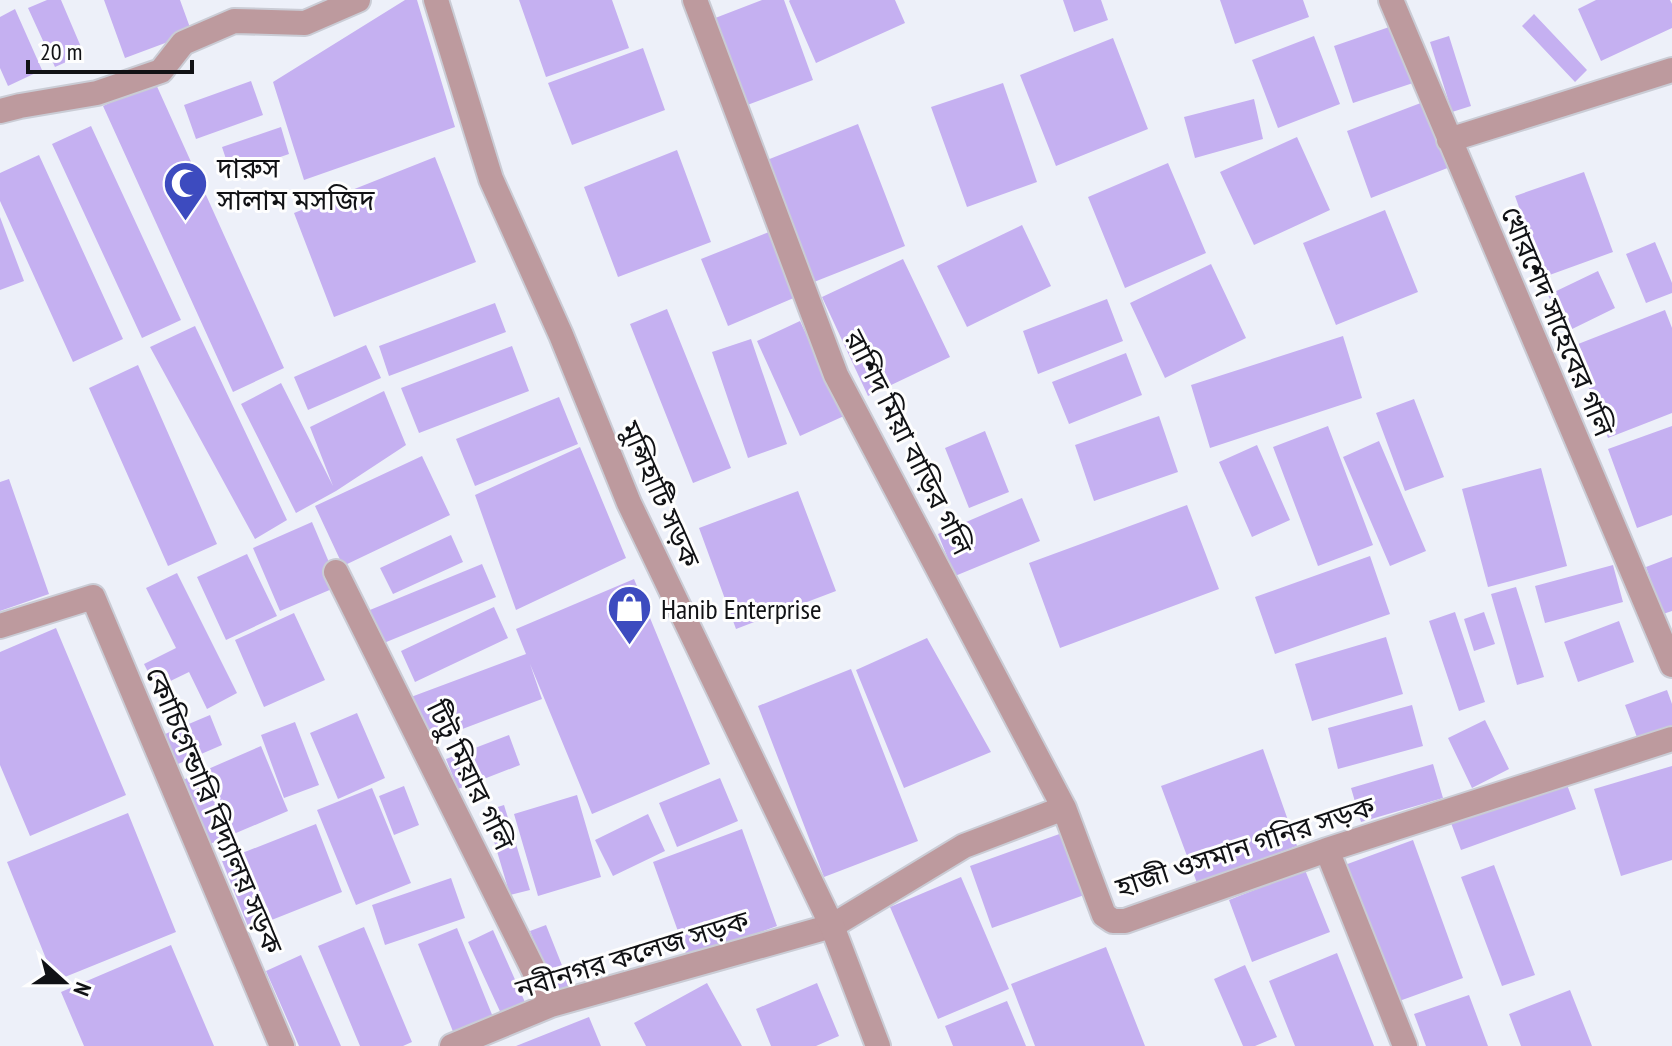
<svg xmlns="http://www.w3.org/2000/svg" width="1672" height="1046" font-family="'PT Sans Narrow','Noto Sans Bengali',sans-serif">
<rect width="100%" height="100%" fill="#edf0f9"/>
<path fill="#c5b0f1" d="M 47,0 L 61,0 L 84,54 L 55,67 L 28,8 Z
M 104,0 L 180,0 L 192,33 L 125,58 Z
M 405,0 L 417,0 L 455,127 L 304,180 L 273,82 Z
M 519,0 L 612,0 L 629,48 L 546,77 Z
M 762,0 L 784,0 L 813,80 L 742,107 L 710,20 Z
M 790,0 L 895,0 L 905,23 L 816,63 L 789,1 Z
M 1063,0 L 1101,0 L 1108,20 L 1074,32 Z
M 1220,0 L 1303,0 L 1309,17 L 1235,44 Z
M 1596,0 L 1670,0 L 1672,4 L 1672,28 L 1601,61 L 1578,9 Z
M 15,9 L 42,70 L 8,86 L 0,68 L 0,17 Z
M 1534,14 L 1587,70 L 1575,82 L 1522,26 Z
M 1398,24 L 1416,82 L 1353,103 L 1334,46 Z
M 1314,36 L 1340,104 L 1278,128 L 1252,60 Z
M 1449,36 L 1471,106 L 1452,112 L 1430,42 Z
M 1113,38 L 1148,129 L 1056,166 L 1020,75 Z
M 643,48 L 665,110 L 572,145 L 548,83 Z
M 251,81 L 263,115 L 196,139 L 184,105 Z
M 155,82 L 284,368 L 233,392 L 103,106 Z
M 1003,83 L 1037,182 L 967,207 L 931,107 Z
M 1254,99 L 1263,139 L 1195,158 L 1184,117 Z
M 1426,101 L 1450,167 L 1371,198 L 1347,131 Z
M 858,124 L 905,246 L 814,282 L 767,160 Z
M 91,126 L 181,320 L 142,338 L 52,144 Z
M 281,127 L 289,154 L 231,174 L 222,147 Z
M 1297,137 L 1330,210 L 1254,245 L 1220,172 Z
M 677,150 L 711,242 L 618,277 L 584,187 Z
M 39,155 L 123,339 L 73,362 L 0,201 L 0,173 Z
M 435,157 L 476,262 L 334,317 L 294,213 Z
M 1168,163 L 1206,253 L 1125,288 L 1088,197 Z
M 1584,172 L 1613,252 L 1544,277 L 1515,196 Z
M 1385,210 L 1418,292 L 1336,325 L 1303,243 Z
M 0,217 L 24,281 L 0,290 Z
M 1022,225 L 1051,286 L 967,327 L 937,266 Z
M 769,232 L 796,297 L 728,326 L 701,259 Z
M 1655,242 L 1672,283 L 1672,293 L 1646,303 L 1626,254 Z
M 903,259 L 950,357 L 868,396 L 822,297 Z
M 1211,264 L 1246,338 L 1165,378 L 1130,303 Z
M 1598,271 L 1615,308 L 1566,332 L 1548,295 Z
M 1107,299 L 1123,341 L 1038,374 L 1023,331 Z
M 495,303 L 506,332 L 389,376 L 379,346 Z
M 667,309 L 731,468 L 693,483 L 630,324 Z
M 1665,310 L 1672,328 L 1672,413 L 1608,438 L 1573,346 Z
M 800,321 L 844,416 L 800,436 L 757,341 Z
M 195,326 L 287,520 L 255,539 L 150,347 Z
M 1343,336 L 1362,398 L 1210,448 L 1191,385 Z
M 751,339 L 787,444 L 748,458 L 712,352 Z
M 366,345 L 381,378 L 308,410 L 294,377 Z
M 512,346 L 529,391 L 419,433 L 401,388 Z
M 1126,353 L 1142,395 L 1069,424 L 1052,382 Z
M 138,365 L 217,544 L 168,566 L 89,388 Z
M 281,383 L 333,486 L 310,427 L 384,391 L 406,445 L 336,491 L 296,513 L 241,404 Z
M 559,397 L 578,444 L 475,486 L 456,439 Z
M 1414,399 L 1444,477 L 1405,491 L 1376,413 Z
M 1159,416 L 1178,472 L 1094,501 L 1075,445 Z
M 1328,426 L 1373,545 L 1318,566 L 1273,447 Z
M 1672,426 L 1672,515 L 1637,528 L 1608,449 Z
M 985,431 L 1009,492 L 969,508 L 945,448 Z
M 1379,441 L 1426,551 L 1390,566 L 1343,457 Z
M 1257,445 L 1290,520 L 1252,537 L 1219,462 Z
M 580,447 L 626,558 L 516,610 L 475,495 Z
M 422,456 L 450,515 L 343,566 L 315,506 Z
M 1541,468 L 1567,566 L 1488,587 L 1462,489 Z
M 9,479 L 49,594 L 0,611 L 0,482 Z
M 798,491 L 836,591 L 736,629 L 699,528 Z
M 1022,498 L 1040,541 L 955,576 L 938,534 Z
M 1187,505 L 1219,589 L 1060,648 L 1029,563 Z
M 312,522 L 339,586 L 280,611 L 253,548 Z
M 451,535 L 463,562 L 393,594 L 380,568 Z
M 247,554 L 277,616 L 226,640 L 197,577 Z
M 1370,556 L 1390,614 L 1275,654 L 1255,597 Z
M 1672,557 L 1672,611 L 1663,614 L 1646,567 Z
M 482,564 L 496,597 L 379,645 L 365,612 Z
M 1613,565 L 1623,602 L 1545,623 L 1535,586 Z
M 177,573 L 237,693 L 207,709 L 189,672 L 156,688 L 144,664 L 176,648 L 146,588 Z
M 634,579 L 710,764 L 592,814 L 530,664 L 542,699 L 428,742 L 411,697 L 526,654 L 516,629 Z
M 1516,587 L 1544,677 L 1517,685 L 1491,594 Z
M 494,607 L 508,638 L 415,682 L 401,651 Z
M 1455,612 L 1485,702 L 1459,711 L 1429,621 Z
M 1484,612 L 1495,644 L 1474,651 L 1464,619 Z
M 294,613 L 325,680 L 264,707 L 235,640 Z
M 1619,621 L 1634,662 L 1578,682 L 1564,642 Z
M 56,628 L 126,795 L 30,836 L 0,765 L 0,652 Z
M 1386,637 L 1403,694 L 1312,721 L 1295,664 Z
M 927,638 L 991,752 L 904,788 L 856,670 Z
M 851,669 L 918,841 L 824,877 L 758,706 Z
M 1667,690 L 1672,704 L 1672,727 L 1638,740 L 1625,705 Z
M 1412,705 L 1423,746 L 1338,769 L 1328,728 Z
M 357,713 L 385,778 L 338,799 L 310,733 Z
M 210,715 L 222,745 L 171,767 L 158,737 Z
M 1485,720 L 1509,769 L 1472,788 L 1448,738 Z
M 295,722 L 319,785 L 284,798 L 261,735 Z
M 509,735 L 520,765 L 458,789 L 446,759 Z
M 261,746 L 288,811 L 203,847 L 176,783 Z
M 1263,749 L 1297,846 L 1197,883 L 1161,786 Z
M 1433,764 L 1443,798 L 1361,822 L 1351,788 Z
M 1672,766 L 1672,860 L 1621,876 L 1594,789 Z
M 720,778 L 738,821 L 677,847 L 659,803 Z
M 1566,782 L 1576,809 L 1461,850 L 1451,823 Z
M 404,786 L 419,825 L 394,835 L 379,796 Z
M 372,788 L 411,883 L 356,905 L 317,810 Z
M 577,795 L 601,877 L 538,896 L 514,814 Z
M 504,805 L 530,890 L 510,895 L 485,811 Z
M 128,813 L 176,932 L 55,981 L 7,862 Z
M 648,814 L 665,851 L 613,876 L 595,840 Z
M 316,824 L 342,892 L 249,929 L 222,861 Z
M 742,829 L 777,926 L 688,959 L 653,862 Z
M 1065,832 L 1087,894 L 992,928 L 970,866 Z
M 1413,840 L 1463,978 L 1391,1004 L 1342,866 Z
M 1494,865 L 1535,975 L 1502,986 L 1461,877 Z
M 1305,870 L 1330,932 L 1252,962 L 1229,900 Z
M 961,877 L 1009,989 L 938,1019 L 890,907 Z
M 451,878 L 465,918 L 385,945 L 372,905 Z
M 546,925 L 571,988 L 555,994 L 530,931 Z
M 364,927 L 412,1042 L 403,1046 L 360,1046 L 318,946 Z
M 457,928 L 493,1017 L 454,1034 L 418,944 Z
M 493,930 L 528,1009 L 504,1020 L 468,942 Z
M 171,945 L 214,1046 L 84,1046 L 61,992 Z
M 1106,947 L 1145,1046 L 1035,1046 L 1011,984 Z
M 1337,953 L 1374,1046 L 1295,1046 L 1269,981 Z
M 301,955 L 341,1046 L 299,1046 L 266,971 Z
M 1245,965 L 1277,1037 L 1255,1046 L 1243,1046 L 1214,979 Z
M 707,983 L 742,1046 L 646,1046 L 634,1023 Z
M 817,983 L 839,1036 L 816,1046 L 771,1046 L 756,1009 Z
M 1570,990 L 1592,1046 L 1521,1046 L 1509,1014 Z
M 1469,995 L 1488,1046 L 1426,1046 L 1414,1014 Z
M 1007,1001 L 1026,1046 L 953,1046 L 945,1026 Z
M 589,1017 L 601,1046 L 516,1046 Z"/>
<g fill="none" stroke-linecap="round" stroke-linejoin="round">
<defs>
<path id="minor" d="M 695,0 L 836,375 L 1064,808
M 1391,0 L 1672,665
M 0,111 L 20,106 L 97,93 L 161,71 L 183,43 L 234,21 L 305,23 L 358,0
M 1449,140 L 1672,70
M 336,572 L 551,1005
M 0,626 L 93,597 L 282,1046
M 1327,850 L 1405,1046
M 452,1046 L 551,1005 L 832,926 L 964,846 L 1064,808 L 1104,915 L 1113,921 L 1125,921 L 1327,850 L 1672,739"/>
<path id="tertiary" d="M 436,0 L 491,179 L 561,335 L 629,503 L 832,926 L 878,1046"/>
</defs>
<use href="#minor" stroke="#caccd5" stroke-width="28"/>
<use href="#tertiary" stroke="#caccd5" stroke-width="28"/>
<use href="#minor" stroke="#bd9a9e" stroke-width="24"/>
<use href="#tertiary" stroke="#bd9a9e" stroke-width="24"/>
</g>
<defs>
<symbol id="mosque-pin" viewBox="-11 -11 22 30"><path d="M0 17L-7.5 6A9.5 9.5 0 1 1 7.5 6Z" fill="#3d4bbf" stroke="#fefefe"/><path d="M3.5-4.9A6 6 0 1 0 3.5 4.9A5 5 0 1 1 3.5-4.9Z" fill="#fff"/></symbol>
<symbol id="shop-pin" viewBox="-11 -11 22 30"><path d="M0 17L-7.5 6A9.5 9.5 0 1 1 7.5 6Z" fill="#3d4bbf" stroke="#fefefe"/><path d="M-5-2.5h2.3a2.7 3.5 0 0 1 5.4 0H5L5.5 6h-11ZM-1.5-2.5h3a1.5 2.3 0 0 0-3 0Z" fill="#fff"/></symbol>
</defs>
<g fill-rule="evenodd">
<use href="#mosque-pin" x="160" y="158" width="51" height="69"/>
<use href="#shop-pin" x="604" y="582" width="51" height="69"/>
</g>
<g text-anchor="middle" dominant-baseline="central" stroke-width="6" stroke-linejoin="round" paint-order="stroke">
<g font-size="28" fill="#111215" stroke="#fefefe" text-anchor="start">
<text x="217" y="167">দারুস<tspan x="217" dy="32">সালাম মসজিদ</tspan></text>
<text x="661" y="608">Hanib Enterprise</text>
</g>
<g font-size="28" fill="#111215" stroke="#fefefe">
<text transform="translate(1558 321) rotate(67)">খোরশেদ সাহেবের গলি</text>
<text transform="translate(909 442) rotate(63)">রাশিদ মিয়া বাড়ির গলি</text>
<text transform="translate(661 494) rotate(66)">মুন্সিহাটি সড়ক</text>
<text transform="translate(471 775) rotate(64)">টিটু মিয়ার গলি</text>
<text transform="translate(215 810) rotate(67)">কোচিগেন্ডারি বিদ্যালয় সড়ক</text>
<text transform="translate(1245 846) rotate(-18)">হাজী ওসমান গনির সড়ক</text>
<text transform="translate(632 954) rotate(-17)">নবীনগর কলেজ সড়ক</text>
</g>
</g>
<g transform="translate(64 982) rotate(111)" stroke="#fefefe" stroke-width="6" paint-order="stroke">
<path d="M0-6L14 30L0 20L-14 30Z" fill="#111215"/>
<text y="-12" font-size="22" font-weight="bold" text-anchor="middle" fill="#111215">N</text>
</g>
<path d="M28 60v12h164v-12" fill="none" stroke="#111215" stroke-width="4"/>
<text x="40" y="60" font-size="24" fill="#111215" stroke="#fefefe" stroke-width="6" paint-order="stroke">20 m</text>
</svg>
